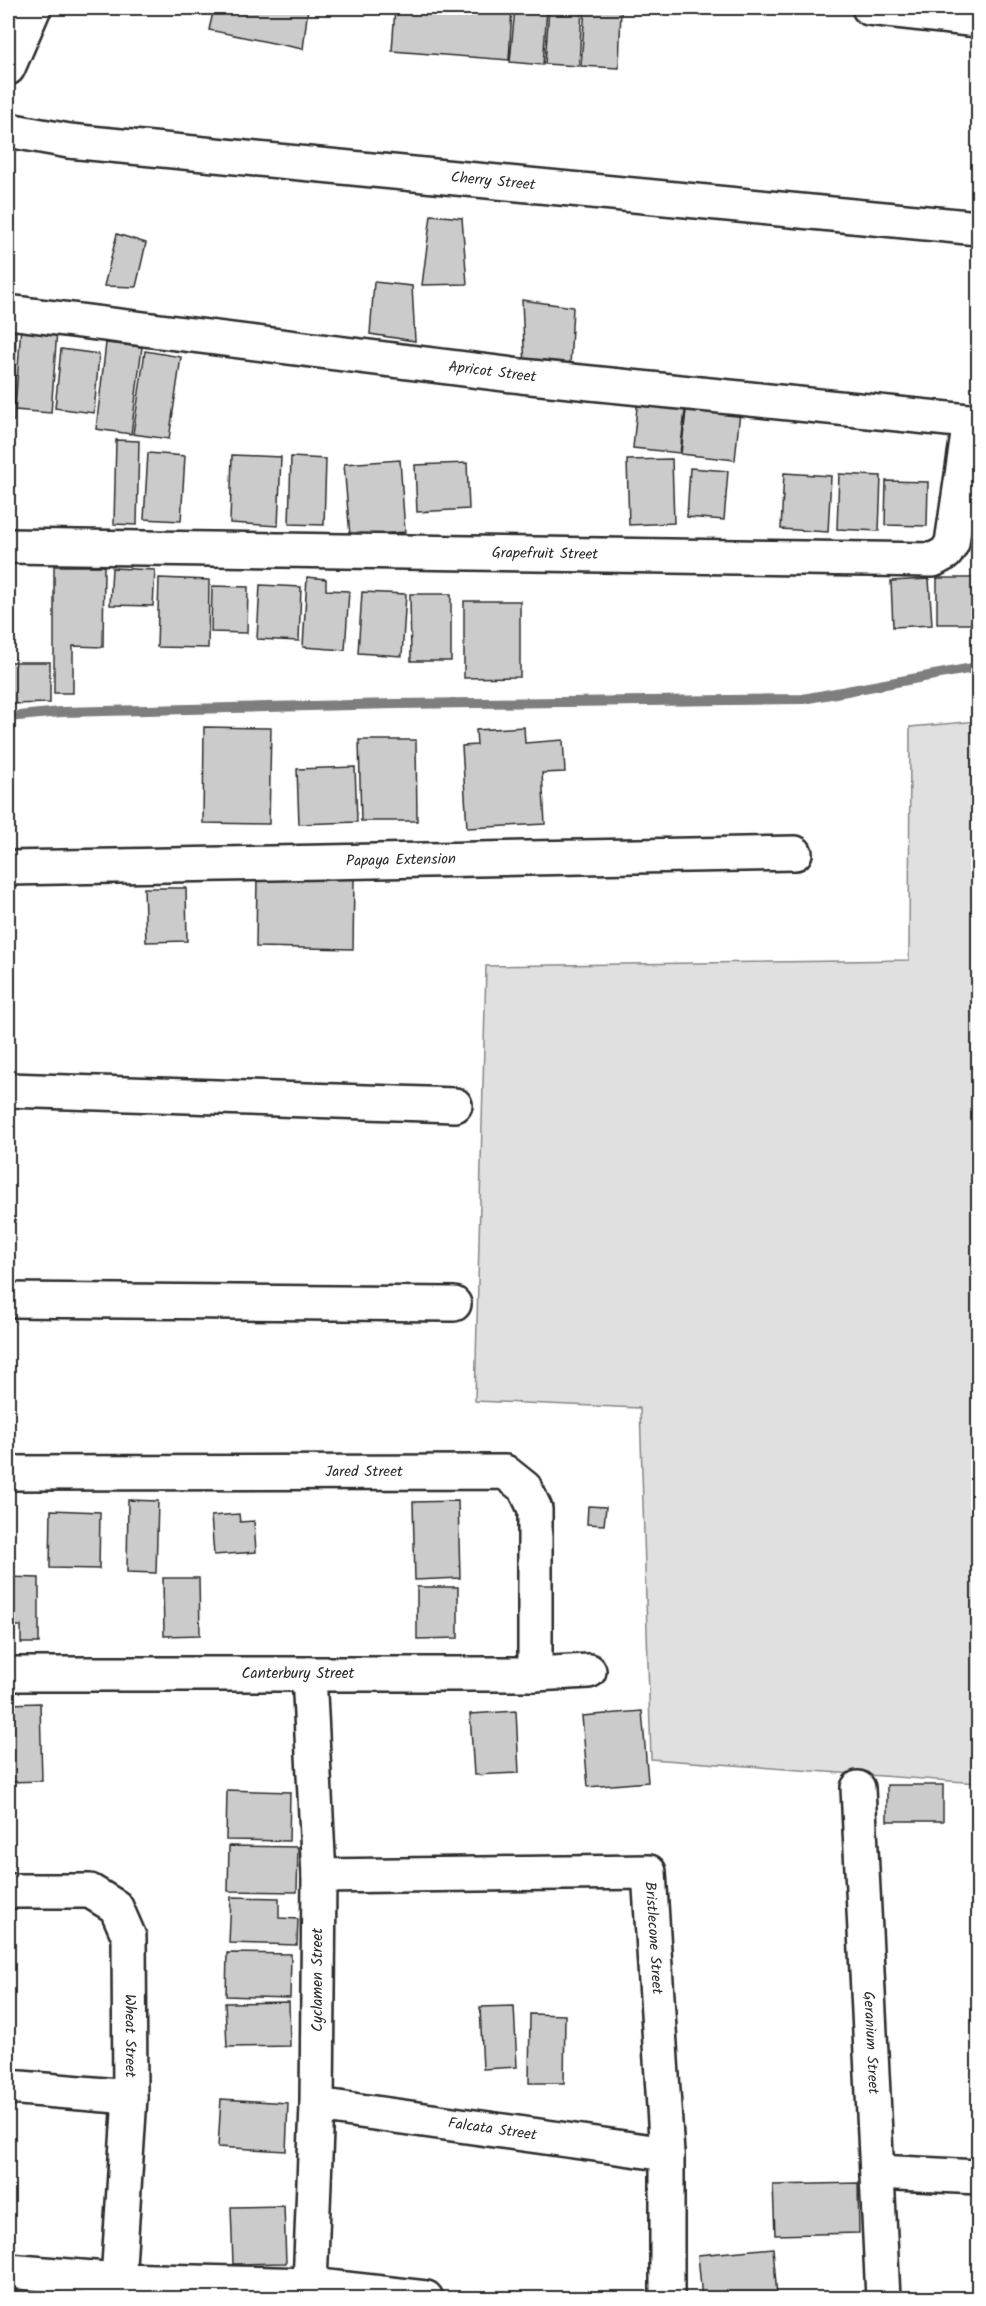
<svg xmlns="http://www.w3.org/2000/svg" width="986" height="2306" font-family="Kalam,sans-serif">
<rect width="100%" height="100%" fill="#fff"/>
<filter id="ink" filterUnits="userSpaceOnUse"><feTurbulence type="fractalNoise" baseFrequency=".0167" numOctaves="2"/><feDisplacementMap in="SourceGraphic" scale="12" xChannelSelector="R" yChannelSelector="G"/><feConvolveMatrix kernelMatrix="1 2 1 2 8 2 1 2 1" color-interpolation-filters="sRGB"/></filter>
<g filter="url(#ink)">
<path fill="#e0e0e0" stroke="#868686" stroke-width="1.5" d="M 978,721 L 978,1783 L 651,1759 L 640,1408 L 475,1401 L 486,966 L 909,960 L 910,727 Z"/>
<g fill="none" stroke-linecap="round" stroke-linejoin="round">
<path stroke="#7e7e7e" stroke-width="10" d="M 8,717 L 61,712 L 395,704 L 803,699 L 978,667"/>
</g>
<path fill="#cbcbcb" stroke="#2b2b2b" stroke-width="1.5" d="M 165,8 L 207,8 L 207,11 L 164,10 Z
M 214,8 L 308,8 L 303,49 L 209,30 Z
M 395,8 L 512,8 L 509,60 L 392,51 Z
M 515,8 L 547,8 L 543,65 L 510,62 Z
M 549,8 L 582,8 L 579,66 L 545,64 Z
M 585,8 L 621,8 L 619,68 L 581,66 Z
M 431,215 L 462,218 L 467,284 L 422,285 Z
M 117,234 L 146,243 L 136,287 L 104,286 Z
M 374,282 L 412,286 L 415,341 L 370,334 Z
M 522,300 L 573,307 L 570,367 L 525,370 Z
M 8,321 L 16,321 L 14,421 L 8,421 Z
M 21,326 L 57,330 L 51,413 L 15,410 Z
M 106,343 L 142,347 L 131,434 L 96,429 Z
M 61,349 L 99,354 L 94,413 L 55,408 Z
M 145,351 L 181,357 L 169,439 L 133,434 Z
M 688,394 L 740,411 L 735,460 L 681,454 Z
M 638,397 L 686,402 L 680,453 L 633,448 Z
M 116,440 L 139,441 L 137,525 L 114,524 Z
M 148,453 L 185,456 L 181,521 L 144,519 Z
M 232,455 L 281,457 L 278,526 L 230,523 Z
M 291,457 L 326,459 L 324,525 L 289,524 Z
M 672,459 L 674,523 L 629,525 L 627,460 Z
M 400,460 L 405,532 L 350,536 L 344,464 Z
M 467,463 L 469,509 L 417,512 L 415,465 Z
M 690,468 L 728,471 L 724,520 L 687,517 Z
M 784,473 L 831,476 L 828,532 L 781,529 Z
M 839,474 L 881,476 L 879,531 L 837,529 Z
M 886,481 L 928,482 L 927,526 L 885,525 Z
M 54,566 L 104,566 L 103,647 L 73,646 L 73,693 L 54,693 Z
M 112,568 L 155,570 L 153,606 L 110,605 Z
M 307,577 L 326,579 L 326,590 L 349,591 L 345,650 L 303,647 Z
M 159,578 L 209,580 L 208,648 L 157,647 Z
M 937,578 L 978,578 L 978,624 L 937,624 Z
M 929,579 L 932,625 L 893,627 L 891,581 Z
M 260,585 L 301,587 L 299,641 L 257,639 Z
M 212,586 L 248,587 L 247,633 L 211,632 Z
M 362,592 L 406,594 L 402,656 L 358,653 Z
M 410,594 L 451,594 L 451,661 L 411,661 Z
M 464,601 L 520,601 L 520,677 L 464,678 Z
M 8,662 L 50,662 L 50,703 L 8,704 Z
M 204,727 L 271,728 L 269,824 L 203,823 Z
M 524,727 L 525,743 L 563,740 L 565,772 L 542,773 L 545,824 L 467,828 L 462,746 L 477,745 L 476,730 Z
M 359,740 L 416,740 L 417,821 L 361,821 Z
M 355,767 L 357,822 L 299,824 L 297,769 Z
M 257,878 L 354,879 L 353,949 L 256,947 Z
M 144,888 L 186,888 L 187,941 L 146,942 Z
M 128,1500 L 158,1501 L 156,1573 L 127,1572 Z
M 458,1501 L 460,1578 L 415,1580 L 413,1502 Z
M 588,1506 L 606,1507 L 604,1525 L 587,1524 Z
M 51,1510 L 100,1512 L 99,1569 L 50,1568 Z
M 239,1514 L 240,1522 L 254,1521 L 256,1552 L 214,1555 L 211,1516 Z
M 8,1577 L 39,1578 L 39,1643 L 21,1643 L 21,1626 L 8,1626 Z
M 163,1578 L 199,1578 L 200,1635 L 164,1636 Z
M 417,1587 L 458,1587 L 458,1638 L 417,1639 Z
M 40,1703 L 42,1781 L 8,1782 L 8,1704 Z
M 516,1711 L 519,1773 L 474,1775 L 470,1714 Z
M 642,1711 L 648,1782 L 588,1787 L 582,1716 Z
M 887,1785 L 943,1785 L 943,1821 L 887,1821 Z
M 227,1790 L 290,1792 L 289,1841 L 226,1840 Z
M 229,1846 L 298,1847 L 297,1892 L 228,1891 Z
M 231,1897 L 279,1898 L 279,1918 L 298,1919 L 297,1945 L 229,1943 Z
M 227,1953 L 291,1954 L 290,1998 L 226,1996 Z
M 289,2002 L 290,2046 L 227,2047 L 225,2003 Z
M 514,2006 L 517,2067 L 483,2069 L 480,2007 Z
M 530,2014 L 565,2015 L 564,2083 L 529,2083 Z
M 221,2099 L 288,2103 L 286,2151 L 218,2147 Z
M 858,2183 L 859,2233 L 775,2235 L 773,2185 Z
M 284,2206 L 286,2263 L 233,2264 L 231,2207 Z
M 773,2248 L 777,2296 L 702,2298 L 698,2255 Z"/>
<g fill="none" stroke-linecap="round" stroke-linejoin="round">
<defs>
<g id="minor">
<path d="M 869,8 L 978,20"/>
<path d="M 8,68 L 34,8"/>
<path id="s1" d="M 8,130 L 69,141 L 978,228"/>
<path id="s2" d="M 8,312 L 521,376 L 978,422"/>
<path id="s3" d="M 8,546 L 933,560 L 946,553 L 952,543 L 970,421"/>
<path id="s4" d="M 8,868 L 795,853"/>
<path d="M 8,1090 L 455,1105"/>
<path d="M 8,1300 L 454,1304"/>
<path id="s5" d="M 8,1473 L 505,1472 L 525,1488 L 535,1509 L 535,1674"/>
<path id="s6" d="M 8,1674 L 535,1674 L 589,1671"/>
<path d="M 309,1674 L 319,1876 L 317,2105 L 310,2285"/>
<path id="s7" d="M 858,1788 L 883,2298"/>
<path id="s8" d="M 319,1876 L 649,1872 L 667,2154 L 667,2298"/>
<path id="s9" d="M 8,1891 L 90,1891 L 116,1907 L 129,1937 L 130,2097 L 118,2280"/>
<path d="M 8,2087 L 130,2097"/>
<path id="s10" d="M 317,2105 L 667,2154"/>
<path d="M 877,2172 L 978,2177"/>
<path d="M 8,2271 L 118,2280 L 310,2285 L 426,2298"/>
</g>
</defs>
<use href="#minor" stroke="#2b2b2b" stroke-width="38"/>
<use href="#minor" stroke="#fff" stroke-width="33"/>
</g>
</g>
<g text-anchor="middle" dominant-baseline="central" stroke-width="4.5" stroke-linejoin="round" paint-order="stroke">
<g font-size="15" fill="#2b2b2b" stroke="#fff">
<text stroke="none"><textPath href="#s1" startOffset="488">Cherry Street</textPath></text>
<text stroke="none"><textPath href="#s2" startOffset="488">Apricot Street</textPath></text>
<text stroke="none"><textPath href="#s3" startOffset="537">Grapefruit Street</textPath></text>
<text stroke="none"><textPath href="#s4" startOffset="393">Papaya Extension</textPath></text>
<text stroke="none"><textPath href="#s5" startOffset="356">Jared Street</textPath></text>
<text stroke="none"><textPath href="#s6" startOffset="290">Canterbury Street</textPath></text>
<text stroke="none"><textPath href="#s8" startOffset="396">Bristlecone Street</textPath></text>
<text transform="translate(318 1980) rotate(-90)">Cyclamen Street</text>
<text stroke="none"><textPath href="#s9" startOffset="244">Wheat Street</textPath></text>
<text stroke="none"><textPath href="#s7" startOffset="255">Geranium Street</textPath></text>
<text stroke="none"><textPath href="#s10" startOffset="177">Falcata Street</textPath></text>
</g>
</g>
<rect width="986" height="2306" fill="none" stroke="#fff" stroke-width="30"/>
<rect x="15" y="15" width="956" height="2276" fill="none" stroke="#2b2b2b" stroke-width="2" filter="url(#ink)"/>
</svg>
